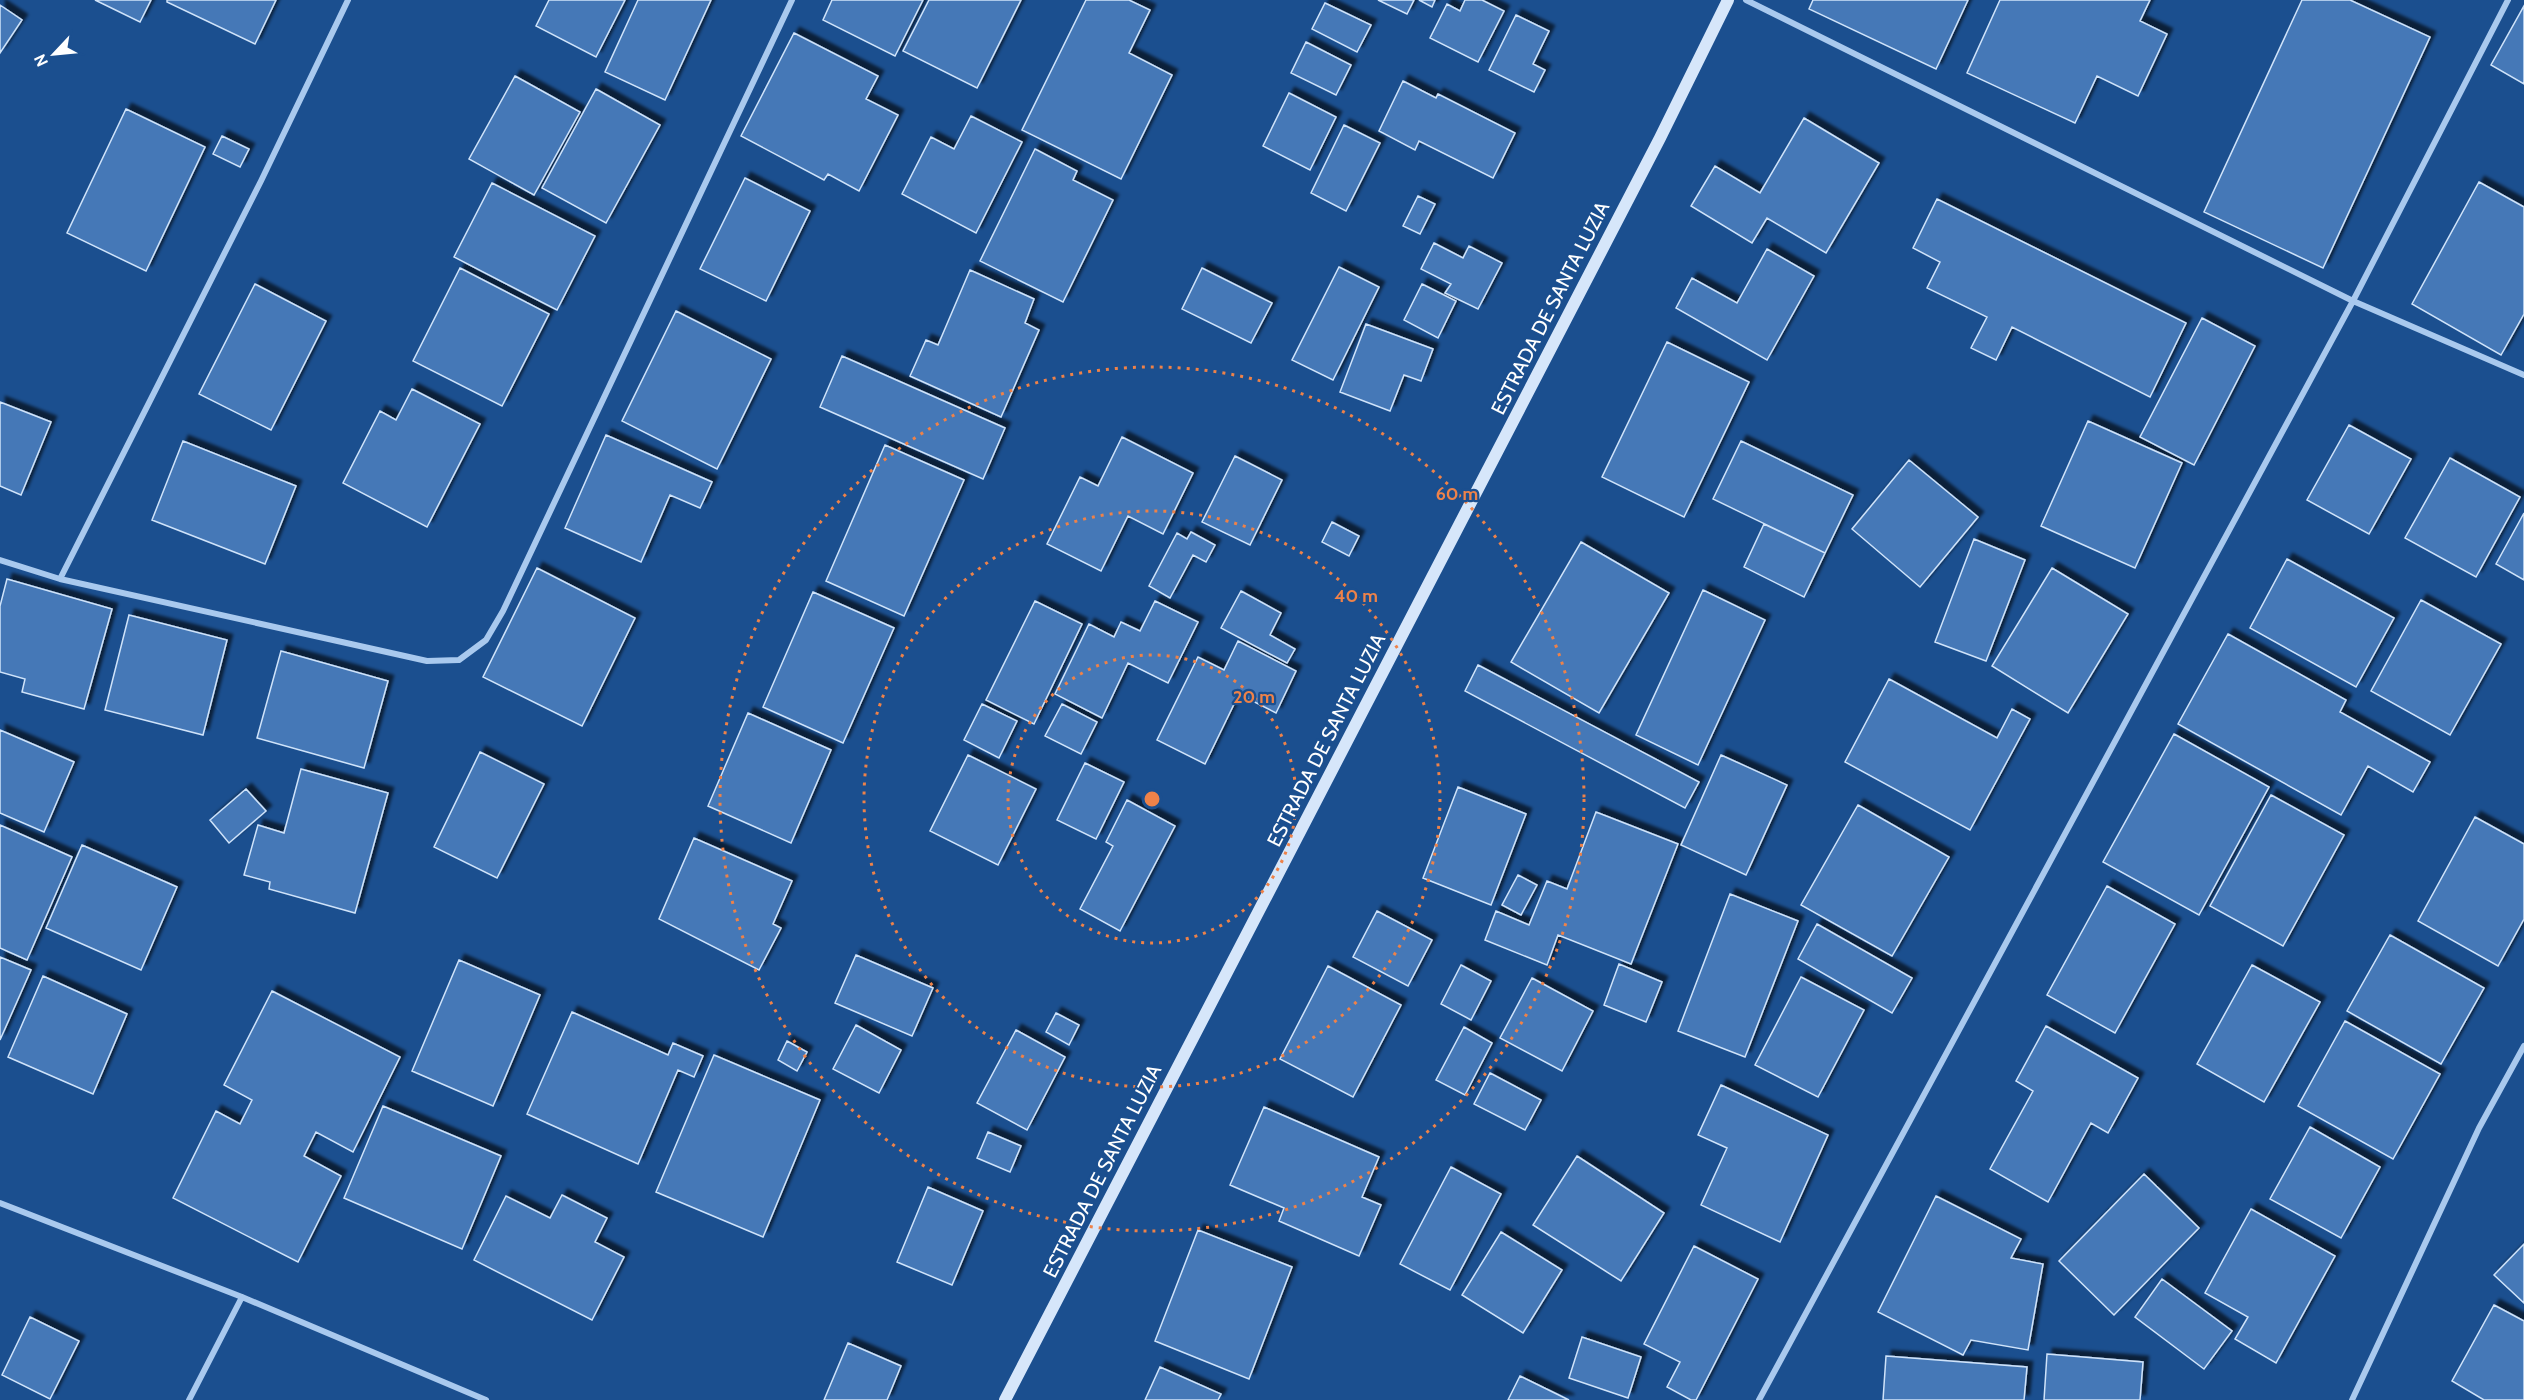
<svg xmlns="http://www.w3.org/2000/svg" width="2524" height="1400" font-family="Cabin,sans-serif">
<defs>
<filter id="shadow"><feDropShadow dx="5.5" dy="-5.5" stdDeviation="1.5" flood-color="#0009"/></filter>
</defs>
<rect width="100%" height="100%" fill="#1b4f8f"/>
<path fill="#4478b7" stroke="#cfe3fa" stroke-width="1.5" filter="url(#shadow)" d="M 95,0 L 151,0 L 140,22 Z
M 167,0 L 276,0 L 255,44 L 167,2 Z
M 549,0 L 625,0 L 596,57 L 536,26 Z
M 638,0 L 711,0 L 665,100 L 605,72 Z
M 832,0 L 923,0 L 895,56 L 823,20 Z
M 929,0 L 1021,0 L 977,88 L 903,51 Z
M 1086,0 L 1129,0 L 1150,10 L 1129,53 L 1172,75 L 1121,179 L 1022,130 Z
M 1378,0 L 1414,0 L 1407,14 Z
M 1419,0 L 1435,0 L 1432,7 Z
M 1465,0 L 1482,0 L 1504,11 L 1478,62 L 1430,38 L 1447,4 L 1460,11 Z
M 1813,0 L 1968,0 L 1936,69 L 1809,9 Z
M 2000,0 L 2150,0 L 2140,21 L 2167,34 L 2138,96 L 2097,76 L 2075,123 L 1967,73 Z
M 2302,0 L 2350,0 L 2430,37 L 2323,268 L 2204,212 Z
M 1325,3 L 1371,25 L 1357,52 L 1312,29 Z
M 0,5 L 22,20 L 0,53 Z
M 2524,6 L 2524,84 L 2491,65 Z
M 1516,15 L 1549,31 L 1533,64 L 1545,70 L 1534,92 L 1489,70 Z
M 794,33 L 878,76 L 866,99 L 898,115 L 859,191 L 828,174 L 824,180 L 741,136 Z
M 1306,42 L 1351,65 L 1336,95 L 1291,73 Z
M 515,76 L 580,112 L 534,195 L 469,159 Z
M 1403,81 L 1436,98 L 1438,94 L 1515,133 L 1493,178 L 1419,141 L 1415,150 L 1379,131 Z
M 596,89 L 660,125 L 606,223 L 542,188 Z
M 1289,93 L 1336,117 L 1310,170 L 1263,146 Z
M 126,109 L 205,147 L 146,271 L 67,233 Z
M 971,116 L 1022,142 L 976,233 L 902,194 L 931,137 L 954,149 Z
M 1804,118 L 1879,163 L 1826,253 L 1767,218 L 1752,243 L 1691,206 L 1715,166 L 1760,193 Z
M 1344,125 L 1380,143 L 1346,211 L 1311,193 Z
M 222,136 L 249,149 L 240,167 L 213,154 Z
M 1035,149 L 1077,171 L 1073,180 L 1113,200 L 1063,302 L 980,261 Z
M 745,178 L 810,211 L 766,301 L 700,269 Z
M 2479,182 L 2524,207 L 2524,314 L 2501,355 L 2412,304 Z
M 492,183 L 595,236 L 557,310 L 454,257 Z
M 1418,196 L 1435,204 L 1420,234 L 1403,226 Z
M 1937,199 L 2186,323 L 2150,397 L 2012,327 L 1996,360 L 1971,348 L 1987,317 L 1927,288 L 1940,262 L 1913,248 Z
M 1434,243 L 1463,258 L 1469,246 L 1502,263 L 1478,309 L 1445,293 L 1451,284 L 1421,269 Z
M 1767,249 L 1814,276 L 1767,360 L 1676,308 L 1692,278 L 1737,303 Z
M 1339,267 L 1379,287 L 1333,380 L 1292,360 Z
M 460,268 L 549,314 L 502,406 L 413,361 Z
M 1202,268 L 1272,303 L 1251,343 L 1182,309 Z
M 970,270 L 1034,299 L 1025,323 L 1039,330 L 1001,417 L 910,376 L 926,340 L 938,345 Z
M 255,284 L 326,321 L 271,430 L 199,394 Z
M 1422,284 L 1456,301 L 1438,338 L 1404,320 Z
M 676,311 L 771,359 L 717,469 L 622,421 Z
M 2202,318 L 2255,346 L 2194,465 L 2140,437 Z
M 1366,324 L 1433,349 L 1421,381 L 1404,375 L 1390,411 L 1340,392 Z
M 1667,342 L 1749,382 L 1684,517 L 1602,477 Z
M 842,356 L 1005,428 L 983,479 L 820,407 Z
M 412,389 L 480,424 L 427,527 L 343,483 L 380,411 L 396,420 Z
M 0,402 L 51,422 L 21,495 L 0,486 Z
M 2088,421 L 2182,463 L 2135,568 L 2041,526 Z
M 2349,425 L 2411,459 L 2369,534 L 2307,500 Z
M 606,435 L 712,482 L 700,508 L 670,495 L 641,562 L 565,528 Z
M 1122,437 L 1193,473 L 1163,534 L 1128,516 L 1101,571 L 1047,544 L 1080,477 L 1098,486 Z
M 183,441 L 296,486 L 265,564 L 152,520 Z
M 1741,441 L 1853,495 L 1825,553 L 1713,499 Z
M 885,445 L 964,480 L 904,616 L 826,581 Z
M 1235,456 L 1282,480 L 1250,545 L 1202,522 Z
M 2450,458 L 2520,497 L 2476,577 L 2405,538 Z
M 1909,460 L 1978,517 L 1920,587 L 1852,529 Z
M 2524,513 L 2524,580 L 2496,564 Z
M 1332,522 L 1359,536 L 1349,556 L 1322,542 Z
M 1764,524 L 1825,553 L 1804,597 L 1744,567 Z
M 1191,532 L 1215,545 L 1206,562 L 1193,555 L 1170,598 L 1149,586 L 1177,533 L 1187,539 Z
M 1974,539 L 2025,560 L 1986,661 L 1935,642 Z
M 1581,542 L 1669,593 L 1599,713 L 1511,662 Z
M 2287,559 L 2394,618 L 2356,687 L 2250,628 Z
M 537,568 L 635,618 L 582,726 L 483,677 Z
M 2052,568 L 2128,614 L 2068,713 L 1992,666 Z
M 7,579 L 112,609 L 84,709 L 22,692 L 25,679 L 0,672 L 0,606 Z
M 1703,590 L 1765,620 L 1698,765 L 1636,735 Z
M 1241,591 L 1281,613 L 1270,635 L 1295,649 L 1287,663 L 1221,628 Z
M 813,592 L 894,628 L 843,743 L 763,707 Z
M 2421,600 L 2501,644 L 2450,735 L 2371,691 Z
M 1035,601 L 1082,624 L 1034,724 L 986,700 Z
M 1155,601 L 1198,622 L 1168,683 L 1128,663 L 1102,718 L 1055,694 L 1089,624 L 1114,637 L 1121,622 L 1140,631 Z
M 129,615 L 227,640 L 203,735 L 105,710 Z
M 2228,634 L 2346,700 L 2340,712 L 2430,762 L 2413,792 L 2368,766 L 2341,815 L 2178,724 Z
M 1238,641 L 1296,671 L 1276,713 L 1239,694 L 1205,764 L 1157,740 L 1198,657 L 1224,670 Z
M 281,651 L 388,681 L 364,768 L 257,738 Z
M 1478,665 L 1699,782 L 1685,808 L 1465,691 Z
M 1889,679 L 1997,738 L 2012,709 L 2030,719 L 1970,830 L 1845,762 Z
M 982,704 L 1017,721 L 999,758 L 964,740 Z
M 1062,704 L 1097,722 L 1081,754 L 1045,736 Z
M 748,713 L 831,750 L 791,843 L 708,806 Z
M 0,730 L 74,762 L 44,832 L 0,813 Z
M 2174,734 L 2269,787 L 2199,915 L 2103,862 Z
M 480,752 L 544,784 L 497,878 L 434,847 Z
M 968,755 L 1036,789 L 998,865 L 930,831 Z
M 1721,755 L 1787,785 L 1746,875 L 1681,845 Z
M 1085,763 L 1124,782 L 1096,839 L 1057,820 Z
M 301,769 L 388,793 L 355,913 L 269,889 L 270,882 L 244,875 L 258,825 L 284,833 Z
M 1458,787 L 1526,814 L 1491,905 L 1423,878 Z
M 246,789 L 266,811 L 229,843 L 210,820 Z
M 2271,795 L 2344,835 L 2283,946 L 2210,906 Z
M 1127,800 L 1175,826 L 1120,931 L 1080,909 L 1113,846 L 1106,842 Z
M 1858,805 L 1949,857 L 1892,956 L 1801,905 Z
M 1596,812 L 1678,844 L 1631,964 L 1558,935 L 1547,965 L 1485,940 L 1496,911 L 1529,925 L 1547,881 L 1567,889 Z
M 2475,817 L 2524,844 L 2524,919 L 2498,966 L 2418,921 Z
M 0,825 L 72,857 L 27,960 L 0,948 Z
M 694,838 L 792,881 L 773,924 L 781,928 L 759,970 L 659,919 Z
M 82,845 L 177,887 L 141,970 L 46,928 Z
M 1518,875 L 1537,885 L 1521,915 L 1502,905 Z
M 2107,886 L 2175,924 L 2115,1033 L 2047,995 Z
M 1730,894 L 1798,921 L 1745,1057 L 1678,1031 Z
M 1377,911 L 1432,940 L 1408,986 L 1353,957 Z
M 1817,924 L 1912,978 L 1892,1013 L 1798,959 Z
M 2390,935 L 2484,988 L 2441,1064 L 2347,1011 Z
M 856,955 L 933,988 L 912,1036 L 835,1003 Z
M 0,957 L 31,970 L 0,1040 Z
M 459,960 L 540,995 L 493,1106 L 412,1071 Z
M 1619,964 L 1662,982 L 1646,1022 L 1604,1005 Z
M 1461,965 L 1491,981 L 1471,1020 L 1441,1004 Z
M 2252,965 L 2320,1002 L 2264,1102 L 2197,1064 Z
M 1328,966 L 1401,1005 L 1353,1097 L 1280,1059 Z
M 43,976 L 127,1014 L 93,1094 L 8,1057 Z
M 1801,977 L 1864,1010 L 1818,1097 L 1755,1065 Z
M 1532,978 L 1593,1011 L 1562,1071 L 1500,1038 Z
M 272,991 L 400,1057 L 353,1152 L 316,1132 L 304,1156 L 341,1176 L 298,1262 L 173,1198 L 216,1111 L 240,1124 L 252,1100 L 224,1085 Z
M 572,1012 L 668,1055 L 673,1043 L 703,1056 L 694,1077 L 678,1070 L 638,1164 L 527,1114 Z
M 1056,1013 L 1079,1025 L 1069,1045 L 1046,1032 Z
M 2345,1021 L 2440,1074 L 2393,1159 L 2298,1106 Z
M 856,1025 L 901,1050 L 879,1093 L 833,1069 Z
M 2046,1026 L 2138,1078 L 2108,1133 L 2091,1123 L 2048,1202 L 1990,1169 L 2033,1091 L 2016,1081 Z
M 1464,1027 L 1492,1043 L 1465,1095 L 1436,1080 Z
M 1016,1030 L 1065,1057 L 1027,1130 L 977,1103 Z
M 787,1041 L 807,1052 L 797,1071 L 778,1060 Z
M 714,1055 L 820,1100 L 763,1237 L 656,1192 Z
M 1490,1073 L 1541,1100 L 1525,1130 L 1474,1104 Z
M 1721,1085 L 1828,1135 L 1780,1242 L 1701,1205 L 1727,1148 L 1698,1135 Z
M 383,1106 L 501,1156 L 462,1249 L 344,1198 Z
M 1264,1107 L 1379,1157 L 1362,1197 L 1381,1205 L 1359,1256 L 1279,1221 L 1284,1208 L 1230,1185 Z
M 2310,1127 L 2380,1167 L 2341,1238 L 2270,1199 Z
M 988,1132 L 1021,1146 L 1010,1172 L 977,1158 Z
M 1577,1156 L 1664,1213 L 1621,1281 L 1533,1225 Z
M 1451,1167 L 1501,1194 L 1450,1290 L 1400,1264 Z
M 2144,1174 L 2199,1228 L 2114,1315 L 2059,1261 Z
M 928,1187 L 983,1211 L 952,1285 L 897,1262 Z
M 562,1195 L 607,1218 L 595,1242 L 624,1257 L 592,1320 L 474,1260 L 506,1196 L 550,1218 Z
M 1936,1196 L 2021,1239 L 2011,1258 L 2043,1264 L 2028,1350 L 1971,1340 L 1963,1355 L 1878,1312 Z
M 2251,1209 L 2335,1256 L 2276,1363 L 2235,1339 L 2248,1317 L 2205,1293 Z
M 1198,1230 L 1292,1267 L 1249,1379 L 1155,1341 Z
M 1501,1232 L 1562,1270 L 1523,1333 L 1462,1295 Z
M 2524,1244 L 2524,1303 L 2494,1275 Z
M 1694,1246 L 1758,1279 L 1696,1400 L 1691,1400 L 1667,1387 L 1680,1362 L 1644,1344 Z
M 2162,1279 L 2232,1331 L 2204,1369 L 2135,1317 Z
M 2494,1305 L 2524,1321 L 2524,1400 L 2484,1400 L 2452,1381 Z
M 30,1317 L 79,1341 L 50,1399 L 2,1375 Z
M 1582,1337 L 1641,1357 L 1628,1398 L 1569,1378 Z
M 848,1343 L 901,1366 L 887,1400 L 824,1400 Z
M 2047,1354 L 2143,1362 L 2140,1400 L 2044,1400 Z
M 1886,1356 L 2027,1367 L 2024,1400 L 1883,1400 Z
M 1160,1367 L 1221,1394 L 1218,1400 L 1145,1400 Z
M 1520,1376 L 1569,1400 L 1508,1400 Z"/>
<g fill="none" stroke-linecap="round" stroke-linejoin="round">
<path stroke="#a9c9ee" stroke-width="6" d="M 1746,0 L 2353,301 L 2524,375
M 0,560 L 60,579 L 427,661 L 459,660 L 486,640 L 503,611 L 792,0
M 60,579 L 261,181 L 348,0
M 0,1203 L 242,1297 L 486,1400
M 189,1400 L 242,1297
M 1759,1400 L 2353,301 L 2508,0
M 2352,1400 L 2479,1128 L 2524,1046"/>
<path stroke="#d6e6fa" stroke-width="12" d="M 1005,1400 L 1660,138 L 1728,0"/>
</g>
<g fill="none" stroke="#ee8249" stroke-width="3" stroke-dasharray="3 6">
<circle cx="1152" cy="799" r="144"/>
<circle cx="1152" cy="799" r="288"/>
<circle cx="1152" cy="799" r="432"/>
</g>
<g text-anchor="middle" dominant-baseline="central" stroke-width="4.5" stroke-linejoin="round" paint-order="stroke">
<g font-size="20" fill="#fff" stroke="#1b4f8f">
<text transform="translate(1550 308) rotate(-63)">ESTRADA DE SANTA LUZIA</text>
<text transform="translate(1326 740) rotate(-63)">ESTRADA DE SANTA LUZIA</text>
<text transform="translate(1102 1171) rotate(-63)">ESTRADA DE SANTA LUZIA</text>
</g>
</g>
<circle cx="1152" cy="799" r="9" fill="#ee8249" stroke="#1b4f8f" stroke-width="3"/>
<g font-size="18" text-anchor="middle" font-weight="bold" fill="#ee8249" stroke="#1b4f8f" stroke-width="4.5" stroke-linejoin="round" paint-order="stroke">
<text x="1457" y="500">60 m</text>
<text x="1356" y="602">40 m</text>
<text x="1254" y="703">20 m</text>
</g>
<g transform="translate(54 54) rotate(244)" stroke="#1b4f8f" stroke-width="4.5" paint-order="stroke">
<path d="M0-4.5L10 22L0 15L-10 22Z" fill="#ffffff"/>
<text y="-9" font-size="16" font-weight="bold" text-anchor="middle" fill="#ffffff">N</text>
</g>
</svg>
